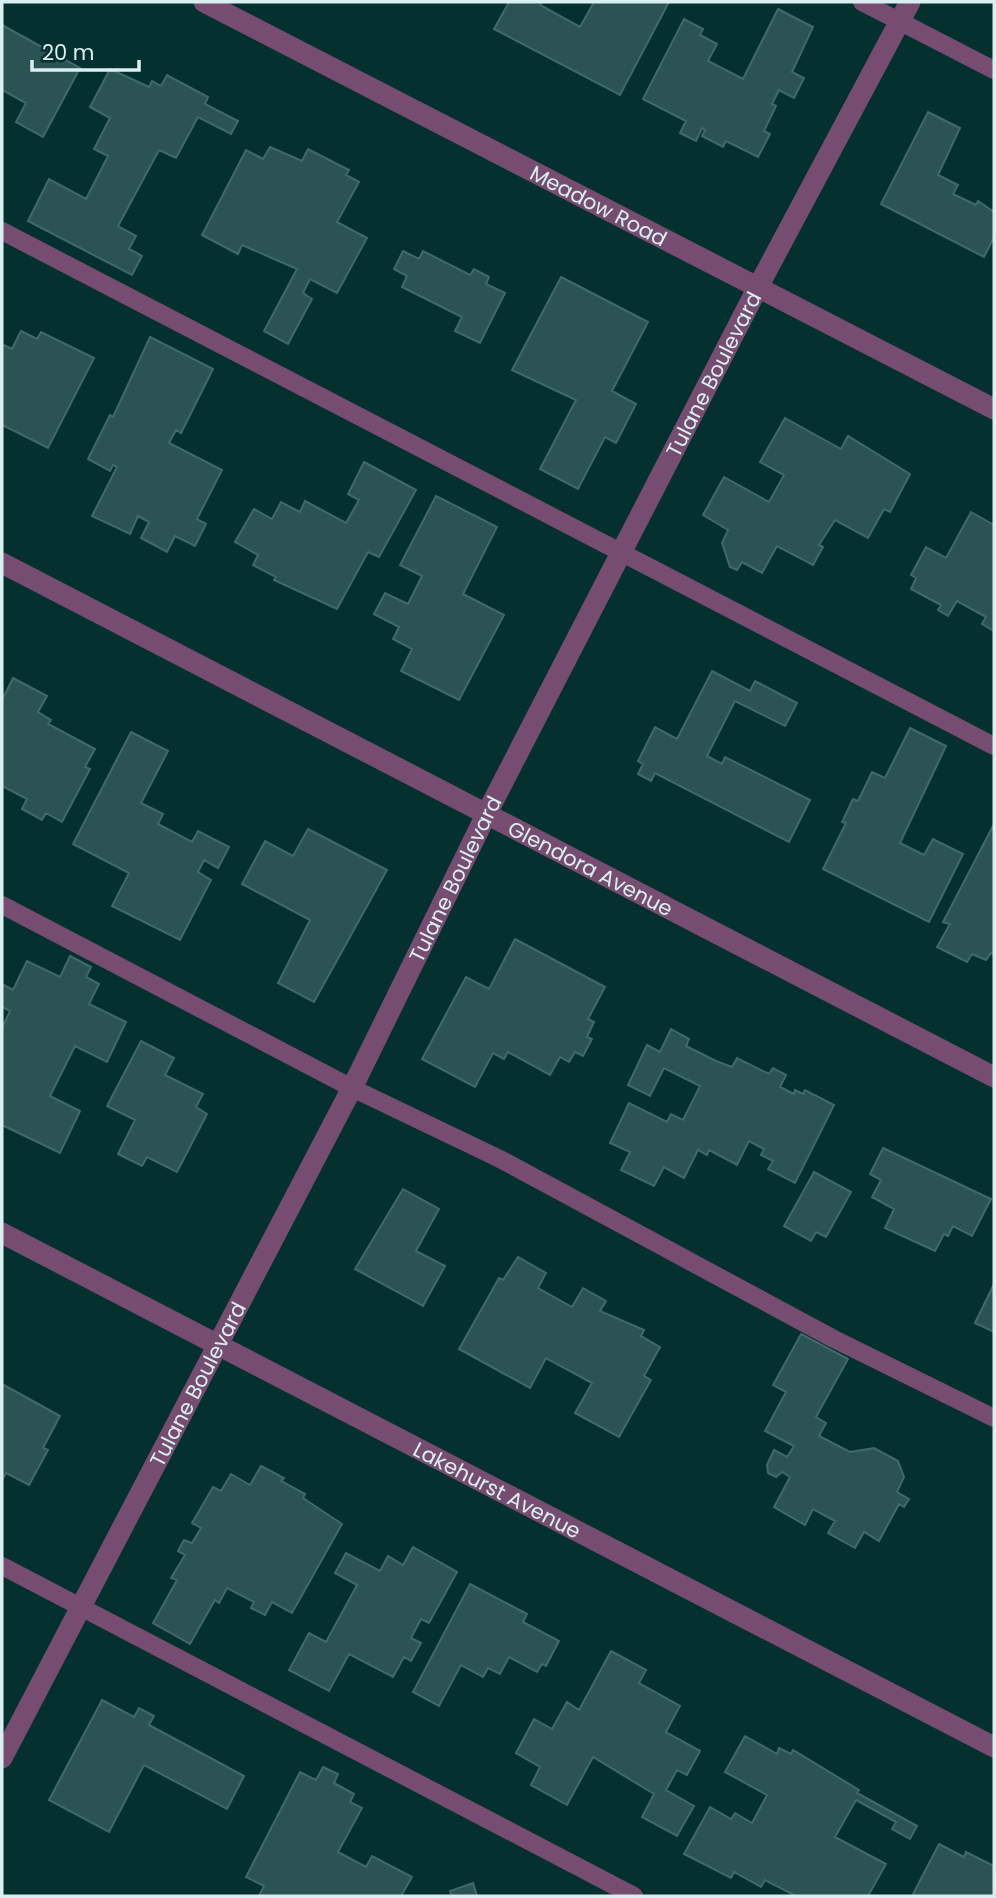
<svg xmlns="http://www.w3.org/2000/svg" width="996" height="1898" font-family="Poppins,sans-serif">
<rect width="100%" height="100%" fill="#043030"/>
<path fill="#2b5353" stroke="#416969" stroke-width="2" d="M 509,2 L 542,2 L 540,5 L 580,27 L 594,2 L 669,2 L 620,95 L 494,29 Z
M 778,9 L 813,27 L 792,72 L 804,78 L 794,98 L 779,90 L 772,104 L 776,106 L 764,131 L 770,134 L 758,157 L 726,141 L 723,147 L 702,136 L 705,130 L 702,128 L 696,141 L 680,133 L 686,121 L 643,99 L 684,19 L 703,29 L 700,35 L 717,44 L 708,61 L 743,79 Z
M 2,25 L 80,68 L 43,137 L 16,122 L 26,103 L 2,90 Z
M 110,69 L 149,87 L 152,81 L 161,86 L 167,75 L 208,97 L 205,104 L 238,121 L 231,134 L 198,117 L 176,158 L 159,150 L 118,226 L 136,236 L 129,249 L 142,256 L 132,275 L 28,221 L 49,179 L 86,199 L 108,156 L 94,149 L 110,118 L 90,107 Z
M 928,112 L 960,128 L 938,175 L 958,185 L 953,194 L 976,205 L 978,201 L 994,212 L 994,237 L 984,257 L 881,204 Z
M 270,147 L 302,161 L 308,149 L 349,170 L 346,175 L 359,182 L 337,222 L 367,238 L 337,293 L 310,279 L 303,293 L 312,299 L 288,344 L 264,331 L 297,269 L 242,245 L 238,254 L 202,235 L 246,150 L 263,159 Z
M 403,251 L 419,259 L 423,251 L 470,275 L 474,269 L 489,277 L 486,284 L 505,293 L 480,343 L 455,331 L 462,317 L 402,287 L 407,276 L 394,269 Z
M 561,277 L 648,322 L 612,391 L 636,404 L 616,443 L 605,437 L 578,489 L 540,469 L 576,400 L 512,370 Z
M 21,331 L 37,339 L 41,332 L 94,358 L 48,448 L 2,425 L 2,344 L 12,349 Z
M 150,337 L 213,369 L 181,433 L 176,430 L 169,443 L 222,470 L 197,519 L 206,524 L 195,546 L 175,536 L 167,552 L 141,538 L 149,522 L 138,516 L 130,534 L 92,516 L 117,467 L 113,465 L 110,471 L 88,459 L 110,415 L 113,417 Z
M 785,418 L 841,449 L 848,436 L 910,474 L 890,512 L 884,509 L 868,538 L 835,520 L 819,545 L 823,547 L 813,565 L 777,546 L 762,573 L 742,562 L 737,570 L 730,567 L 722,543 L 728,530 L 703,515 L 724,477 L 769,502 L 784,475 L 760,462 Z
M 364,462 L 416,490 L 379,557 L 368,552 L 337,609 L 274,580 L 276,577 L 253,565 L 258,555 L 235,542 L 254,509 L 272,519 L 281,502 L 300,512 L 305,501 L 346,523 L 359,500 L 348,494 Z
M 436,496 L 497,527 L 463,594 L 504,615 L 459,700 L 401,671 L 412,649 L 393,639 L 399,627 L 374,614 L 385,593 L 408,604 L 422,576 L 400,565 Z
M 971,512 L 994,525 L 994,631 L 982,624 L 986,617 L 957,601 L 948,616 L 938,610 L 941,605 L 911,589 L 916,578 L 911,575 L 926,547 L 946,558 Z
M 712,671 L 750,691 L 755,681 L 797,703 L 785,726 L 735,701 L 707,756 L 722,764 L 725,757 L 810,800 L 789,842 L 655,773 L 651,781 L 638,774 L 643,764 L 638,761 L 655,727 L 677,739 Z
M 13,678 L 47,696 L 38,712 L 51,720 L 48,724 L 95,749 L 85,767 L 90,769 L 62,822 L 46,813 L 42,820 L 22,809 L 27,799 L 2,786 L 2,700 Z
M 910,728 L 946,746 L 900,843 L 924,855 L 933,839 L 963,854 L 929,922 L 823,869 L 846,823 L 842,822 L 853,799 L 858,801 L 872,772 L 885,778 Z
M 131,732 L 168,751 L 141,803 L 163,814 L 158,824 L 192,842 L 198,831 L 229,847 L 218,868 L 204,860 L 198,872 L 211,880 L 180,940 L 112,906 L 129,873 L 73,844 Z
M 994,824 L 994,955 L 991,953 L 986,960 L 972,954 L 967,962 L 937,947 L 950,924 L 943,922 Z
M 308,829 L 387,870 L 314,1002 L 278,983 L 310,920 L 242,884 L 265,841 L 293,856 Z
M 515,939 L 605,987 L 588,1019 L 594,1022 L 587,1037 L 592,1039 L 583,1056 L 575,1052 L 569,1062 L 560,1057 L 550,1075 L 508,1052 L 504,1059 L 493,1053 L 475,1087 L 422,1059 L 466,977 L 489,989 Z
M 70,956 L 91,967 L 86,977 L 99,984 L 89,1004 L 126,1022 L 107,1062 L 75,1046 L 50,1096 L 80,1111 L 60,1153 L 2,1125 L 2,1028 L 10,1011 L 2,1007 L 2,984 L 13,990 L 27,961 L 60,977 Z
M 671,1029 L 689,1039 L 686,1046 L 716,1061 L 732,1067 L 737,1058 L 769,1074 L 773,1068 L 786,1075 L 780,1087 L 794,1094 L 795,1090 L 803,1094 L 805,1090 L 834,1105 L 795,1183 L 768,1169 L 773,1161 L 761,1155 L 764,1149 L 749,1141 L 737,1165 L 709,1150 L 707,1155 L 698,1150 L 684,1178 L 664,1167 L 654,1186 L 621,1170 L 630,1152 L 610,1143 L 629,1103 L 667,1122 L 671,1114 L 683,1120 L 700,1086 L 664,1068 L 650,1096 L 628,1085 L 647,1045 L 660,1052 Z
M 141,1041 L 174,1058 L 165,1075 L 203,1094 L 196,1107 L 207,1114 L 177,1172 L 147,1157 L 142,1166 L 118,1154 L 135,1120 L 107,1106 Z
M 883,1148 L 991,1199 L 972,1236 L 953,1226 L 948,1236 L 944,1234 L 935,1251 L 885,1228 L 894,1209 L 872,1197 L 881,1180 L 870,1174 Z
M 814,1172 L 851,1192 L 826,1237 L 816,1232 L 811,1241 L 784,1226 Z
M 403,1189 L 439,1209 L 416,1251 L 445,1266 L 423,1306 L 355,1269 Z
M 518,1257 L 546,1273 L 538,1288 L 572,1307 L 583,1288 L 606,1301 L 600,1311 L 644,1330 L 641,1336 L 660,1347 L 644,1376 L 651,1380 L 619,1437 L 575,1413 L 592,1383 L 546,1358 L 530,1388 L 459,1349 L 499,1278 L 503,1280 Z
M 994,1284 L 994,1332 L 975,1323 Z
M 801,1334 L 848,1359 L 816,1417 L 826,1423 L 819,1436 L 850,1452 L 874,1448 L 898,1461 L 904,1477 L 897,1492 L 909,1499 L 904,1507 L 899,1504 L 879,1541 L 864,1532 L 855,1548 L 828,1533 L 835,1521 L 813,1509 L 805,1525 L 774,1507 L 790,1477 L 782,1472 L 776,1477 L 768,1473 L 767,1465 L 774,1450 L 787,1457 L 794,1446 L 765,1431 L 786,1392 L 773,1385 Z
M 2,1384 L 60,1416 L 43,1448 L 48,1450 L 29,1485 L 6,1473 L 2,1480 Z
M 261,1466 L 284,1478 L 281,1481 L 305,1494 L 303,1498 L 342,1524 L 292,1613 L 272,1602 L 265,1615 L 251,1608 L 254,1602 L 227,1588 L 219,1603 L 215,1600 L 190,1644 L 153,1623 L 177,1580 L 171,1578 L 185,1555 L 178,1551 L 184,1540 L 192,1543 L 201,1528 L 192,1523 L 213,1487 L 221,1491 L 231,1474 L 250,1485 Z
M 413,1547 L 457,1572 L 429,1623 L 421,1619 L 411,1638 L 421,1643 L 411,1661 L 404,1657 L 393,1677 L 349,1654 L 329,1691 L 289,1670 L 309,1633 L 326,1642 L 357,1585 L 335,1573 L 346,1553 L 380,1571 L 388,1556 L 403,1565 Z
M 470,1584 L 527,1614 L 523,1622 L 559,1641 L 546,1666 L 542,1664 L 537,1672 L 509,1657 L 500,1674 L 488,1668 L 483,1677 L 461,1665 L 439,1706 L 413,1692 Z
M 611,1651 L 646,1670 L 639,1683 L 680,1706 L 666,1732 L 700,1751 L 687,1775 L 677,1770 L 666,1790 L 694,1806 L 677,1836 L 642,1817 L 654,1794 L 593,1757 L 567,1805 L 531,1785 L 540,1767 L 516,1753 L 534,1719 L 552,1729 L 567,1702 L 579,1710 Z
M 102,1700 L 134,1717 L 139,1708 L 154,1716 L 149,1725 L 244,1776 L 227,1809 L 144,1765 L 109,1832 L 49,1800 Z
M 745,1736 L 777,1754 L 779,1748 L 791,1754 L 793,1750 L 859,1790 L 857,1793 L 917,1826 L 910,1839 L 892,1829 L 896,1822 L 856,1800 L 835,1837 L 886,1864 L 868,1896 L 796,1896 L 765,1880 L 761,1887 L 734,1872 L 731,1878 L 684,1854 L 710,1807 L 731,1819 L 735,1813 L 752,1823 L 767,1795 L 725,1772 Z
M 323,1767 L 338,1774 L 334,1783 L 354,1794 L 350,1802 L 362,1808 L 338,1852 L 366,1867 L 372,1856 L 412,1877 L 401,1896 L 259,1896 L 264,1886 L 246,1877 L 300,1772 L 316,1780 Z
M 939,1844 L 964,1857 L 966,1852 L 994,1866 L 994,1896 L 912,1896 Z
M 473,1883 L 477,1896 L 452,1896 L 450,1891 Z"/>
<g fill="none" stroke-linecap="round" stroke-linejoin="round">
<path stroke="#764c70" stroke-width="18" d="M 862,2 L 994,70
M 2,231 L 994,746
M 2,905 L 352,1088 L 500,1159 L 834,1339 L 994,1418
M 2,1566 L 634,1896"/>
<g stroke="#764c70" stroke-width="21">
<path id="s1" d="M 2,563 L 994,1077"/>
<path id="s2" d="M 2,1233 L 994,1747"/>
<path id="s3" d="M 2,1758 L 352,1088 L 487,813 L 758,287 L 910,2"/>
</g>
<path stroke="#764c70" stroke-width="21" id="s4" d="M 204,2 L 994,409"/>
</g>
<g text-anchor="middle" dominant-baseline="central" stroke-width="5" stroke-linejoin="round" paint-order="stroke">
<g font-size="21" fill="#daefef" stroke="#043030">
<text stroke="none"><textPath href="#s4" startOffset="444">Meadow Road</textPath></text>
<text stroke="none"><textPath href="#s3" startOffset="1556">Tulane Boulevard</textPath></text>
<text stroke="none"><textPath href="#s1" startOffset="663">Glendora Avenue</textPath></text>
<text stroke="none"><textPath href="#s3" startOffset="989">Tulane Boulevard</textPath></text>
<text stroke="none"><textPath href="#s3" startOffset="422">Tulane Boulevard</textPath></text>
<text stroke="none"><textPath href="#s2" startOffset="558">Lakehurst Avenue</textPath></text>
</g>
</g>
<rect width="996" height="1898" fill="none" stroke="#daefef" stroke-width="7"/>
<path d="M32 60v10h107v-10" fill="none" stroke="#daefef" stroke-width="3.5"/>
<text x="42" y="60" font-size="21" fill="#daefef" stroke="#043030" stroke-width="5" paint-order="stroke">20 m</text>
</svg>
